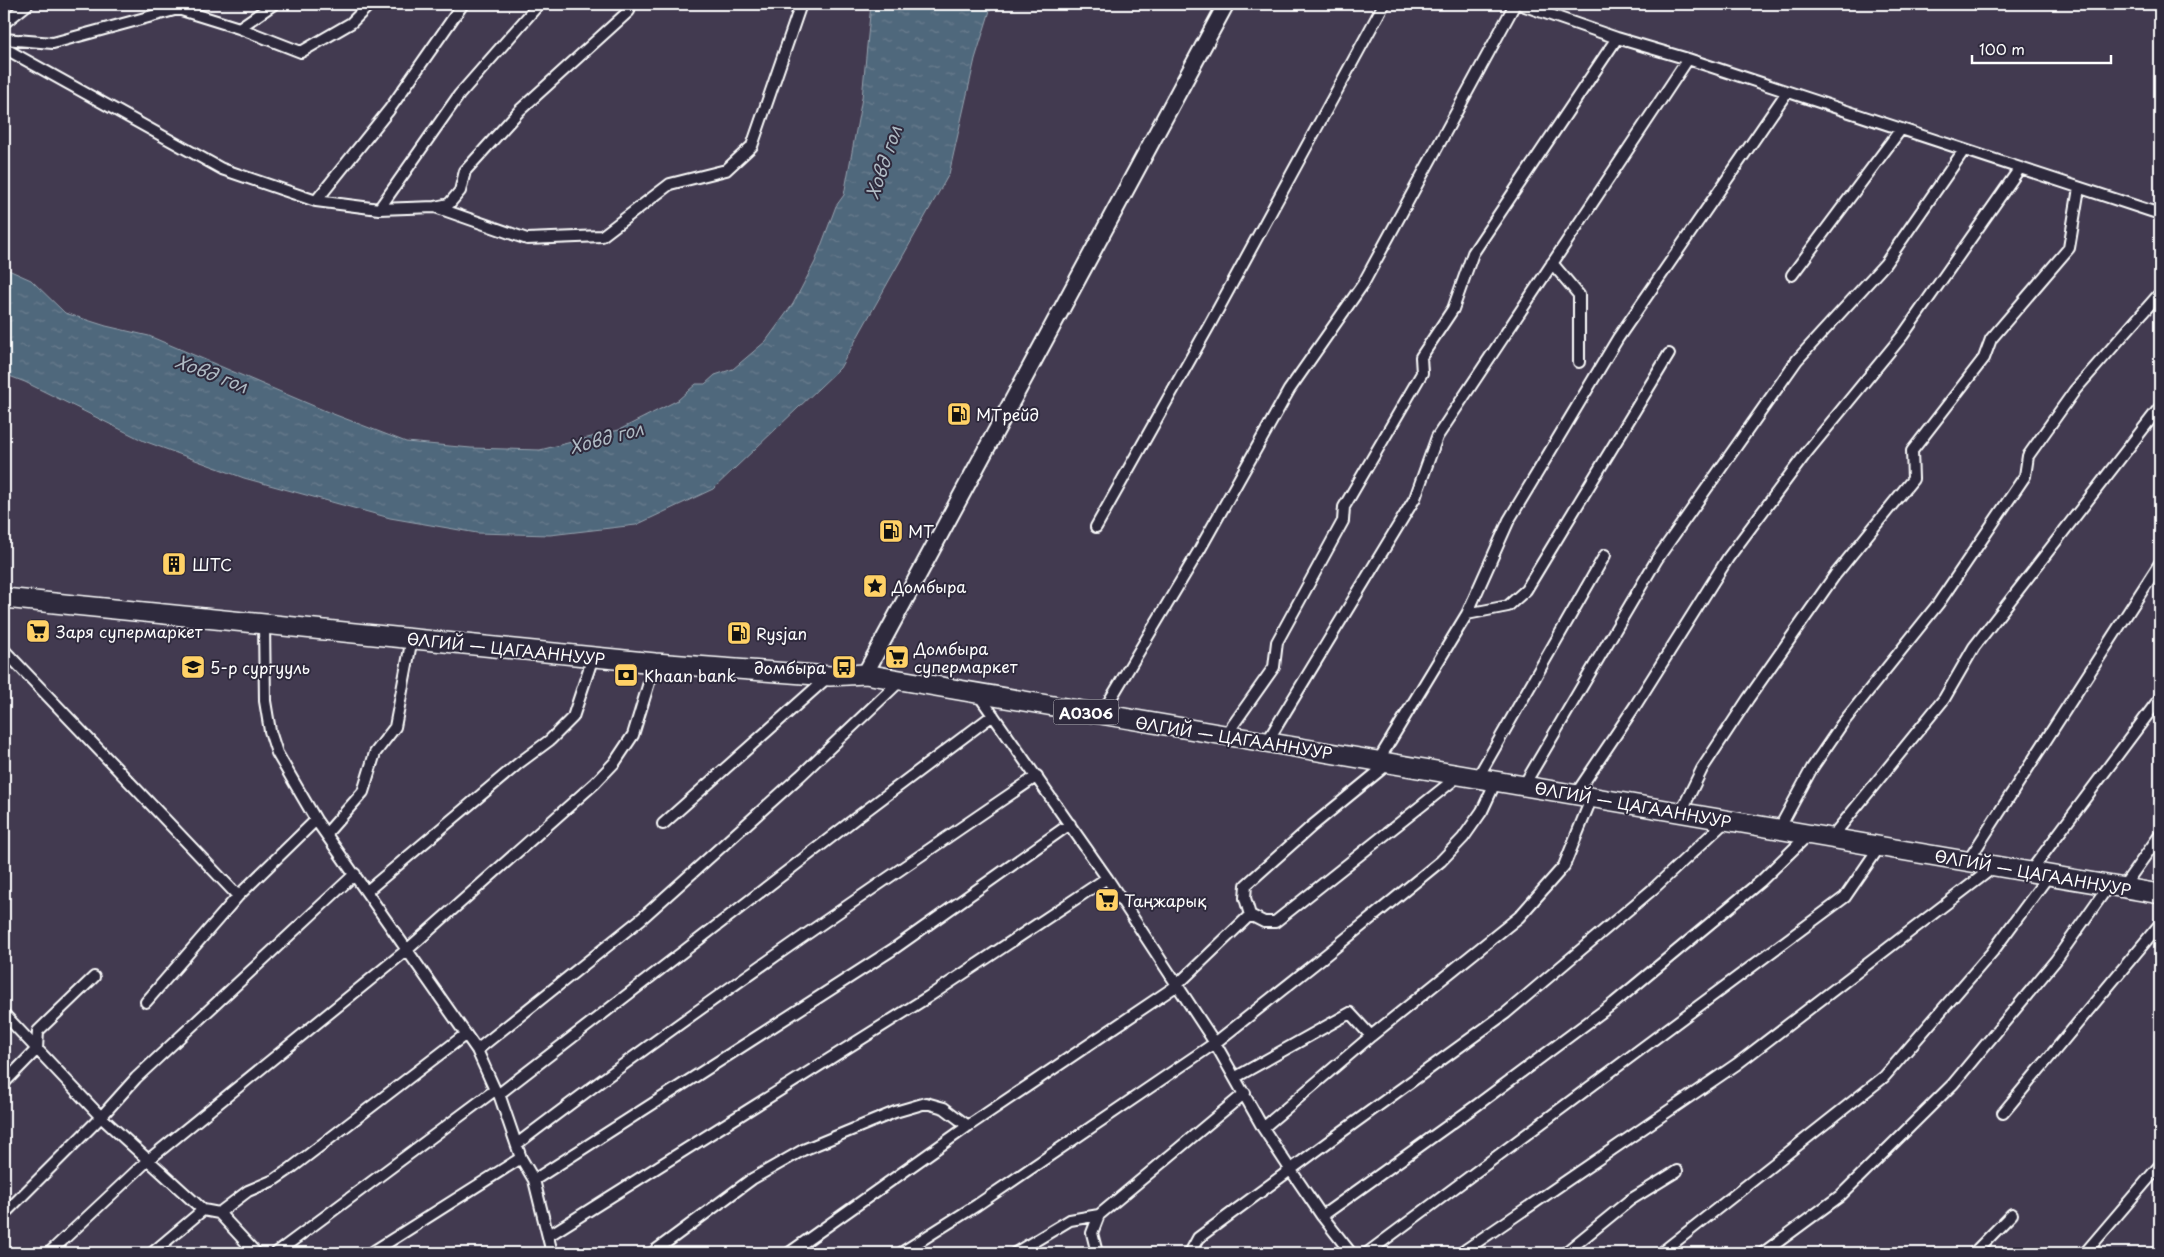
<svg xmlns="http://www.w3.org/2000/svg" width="2164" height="1257" font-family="'Playpen Sans',sans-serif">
<defs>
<pattern id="water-ripples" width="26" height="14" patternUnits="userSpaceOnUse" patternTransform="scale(1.25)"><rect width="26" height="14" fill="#50677b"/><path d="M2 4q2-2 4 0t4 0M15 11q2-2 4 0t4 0" fill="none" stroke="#6a7e8f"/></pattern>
</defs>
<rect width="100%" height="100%" fill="#423a50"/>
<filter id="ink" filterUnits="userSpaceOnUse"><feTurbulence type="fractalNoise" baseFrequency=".02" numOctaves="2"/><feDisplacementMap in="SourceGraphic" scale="10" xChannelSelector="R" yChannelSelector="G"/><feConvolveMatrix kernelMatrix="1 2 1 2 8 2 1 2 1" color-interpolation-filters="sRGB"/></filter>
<g filter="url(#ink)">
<path fill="url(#water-ripples)" stroke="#96a4b0" d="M 871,4 L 992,4 L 975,59 L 949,174 L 840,368 L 713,489 L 636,525 L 550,535 L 477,533 L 390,518 L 244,478 L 144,441 L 25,382 L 4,374 L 4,268 L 31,280 L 65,313 L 106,326 L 149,336 L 328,412 L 406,442 L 471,448 L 540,450 L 619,430 L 678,400 L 696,384 L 705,384 L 715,375 L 733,369 L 766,341 L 793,304 L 815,262 L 836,206 L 844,195 L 862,98 Z"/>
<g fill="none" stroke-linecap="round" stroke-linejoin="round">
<defs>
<path id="street" d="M 1519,4 L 1617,38 L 1688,59 L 2160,214
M 4,23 L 28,4
M 239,28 L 274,4
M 4,39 L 53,43 L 178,9 L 239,28 L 301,52 L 351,23 L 370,4
M 4,48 L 222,169 L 316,201 L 389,110 L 463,4
M 316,201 L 379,209 L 435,207 L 449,204 L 460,191 L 465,171 L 520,110 L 629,11 L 630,4
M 435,207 L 527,239 L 602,236 L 670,184 L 726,170 L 752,146 L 801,4
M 379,209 L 459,95 L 539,4
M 1552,263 L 1579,295 L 1579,362
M 1792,275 L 1901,129
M 1096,527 L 1210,324 L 1384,4
M 1467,614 L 1508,606 L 1526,590 L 1669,354
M 264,624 L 265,701 L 270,731 L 277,753 L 316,820 L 477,1050 L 495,1090 L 499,1094 L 521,1158 L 534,1180 L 552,1253
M 4,650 L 238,896
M 978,694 L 1107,878 L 1215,1043 L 1263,1128 L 1290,1169 L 1322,1216 L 1351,1253
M 1101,715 L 1200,549 L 1289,390 L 1363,284 L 1515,4
M 1226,735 L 1274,667 L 1277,642 L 1343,521 L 1344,507 L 1422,373 L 1421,357 L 1453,309 L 1473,253 L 1617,38
M 1267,742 L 1415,498 L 1437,437 L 1688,59
M 1378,761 L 1467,614 L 1509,520 L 1618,338 L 1787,92
M 1478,777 L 1605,555
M 1524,785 L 1657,559 L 1797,360 L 1885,264 L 1964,150
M 1576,794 L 1635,706 L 1728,558 L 1807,452 L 1903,335 L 2020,168
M 1681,812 L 1702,769 L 1748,699 L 1835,575 L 1913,479 L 1912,451 L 1984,358 L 1991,339 L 2069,248 L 2079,188
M 663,824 L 829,676
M 1779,829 L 1812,768 L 1842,724 L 1938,604 L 2025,476 L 2028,456 L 2075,390 L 2160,293
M 326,834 L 363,792 L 375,753 L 395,727 L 412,638
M 1831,838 L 1944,699 L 1974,647 L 2160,407
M 1968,861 L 2160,563
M 2030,872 L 2160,698
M 2123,887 L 2160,835
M 367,891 L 519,763 L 550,740 L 573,717 L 593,657
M 1250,915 L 1245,898 L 1246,885 L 1312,826 L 1389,763
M 146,1002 L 238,896 L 316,820
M 4,1014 L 101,1117 L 203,1210 L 219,1213 L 256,1253
M 477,1050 L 641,919 L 800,776 L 900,681
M 1236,1077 L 1350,1013 L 1371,1036
M 4,1083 L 37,1049 L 38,1031 L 94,977
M 499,1094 L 856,818 L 993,715
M 2003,1113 L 2160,924
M 1263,1128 L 1371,1036 L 1519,917 L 1564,866 L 1592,797
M 517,1144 C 686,1015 861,896 1037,776
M 534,1180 L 892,950 L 1070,824
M 219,1213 L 248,1191 L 274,1180 L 290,1169 L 466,1034
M 4,1214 L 101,1117 L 136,1078 L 355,874
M 1322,1216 L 1477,1105 L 1614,1003 L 1761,881 L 1809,834
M 548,1236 L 928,997 L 1107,878
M 49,1253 L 147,1161 L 408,949 L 595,783 L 615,762 L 633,735 L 655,663
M 152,1253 L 203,1210
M 276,1253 L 495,1090
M 371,1253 L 521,1158
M 652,1253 L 752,1179 L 803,1150 L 895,1112 L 926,1103 L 944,1108 L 968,1126
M 789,1253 L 968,1126 L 1176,986 L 1250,915 L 1264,922 L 1275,922 L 1460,775
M 901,1253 L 977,1205 L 1215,1043 L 1327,954 L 1441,861 L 1463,838 L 1482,811 L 1496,781
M 1015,1253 L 1070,1220 L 1099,1215 L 1245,1093
M 1097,1253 L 1092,1233 L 1099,1215
M 1192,1253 L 1191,1251 L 1198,1238 L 1343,1131 L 1506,1013 L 1653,889 L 1727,820
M 1367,1253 L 1845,897 L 1880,846
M 1461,1253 L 1737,1064 L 1994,867
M 1565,1253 L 1630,1200 L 1677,1171
M 1661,1253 L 1884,1077 L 1993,951 L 2049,875
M 1763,1253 L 1840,1196 L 1953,1084 L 2056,960 L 2109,885
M 1974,1253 L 2012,1214
M 2085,1253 L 2160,1165"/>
<path id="secondary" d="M 865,674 L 1226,4"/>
<path id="highway" d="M 4,598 L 655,663 L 830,676 L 865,674 L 2160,894"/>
</defs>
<use href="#street" stroke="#fff" stroke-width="14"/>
<use href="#secondary" stroke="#fff" stroke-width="19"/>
<use href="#highway" stroke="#fff" stroke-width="22"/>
<use href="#street" stroke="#2f2a3d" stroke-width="10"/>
<use href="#secondary" stroke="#2f2a3d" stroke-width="15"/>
<use href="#highway" stroke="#2f2a3d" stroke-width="19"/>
</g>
</g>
<defs>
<symbol id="fuel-square" viewBox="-11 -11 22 22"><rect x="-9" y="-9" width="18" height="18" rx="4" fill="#ffd166" stroke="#2f2a3d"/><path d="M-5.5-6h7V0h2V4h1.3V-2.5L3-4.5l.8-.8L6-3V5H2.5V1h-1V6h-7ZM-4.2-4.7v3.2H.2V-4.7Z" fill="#111"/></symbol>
<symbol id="building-square" viewBox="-11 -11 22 22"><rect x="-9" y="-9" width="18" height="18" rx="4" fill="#ffd166" stroke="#2f2a3d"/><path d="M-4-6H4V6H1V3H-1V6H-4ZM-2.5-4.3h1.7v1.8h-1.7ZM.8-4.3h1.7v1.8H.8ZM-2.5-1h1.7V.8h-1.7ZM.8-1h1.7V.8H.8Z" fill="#111"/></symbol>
<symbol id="sight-square" viewBox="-11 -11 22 22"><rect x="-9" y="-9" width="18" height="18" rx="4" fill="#ffd166" stroke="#2f2a3d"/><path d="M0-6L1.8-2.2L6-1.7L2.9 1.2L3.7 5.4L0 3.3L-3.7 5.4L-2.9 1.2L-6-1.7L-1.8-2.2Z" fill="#111"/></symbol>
<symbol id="supermarket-square" viewBox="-11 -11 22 22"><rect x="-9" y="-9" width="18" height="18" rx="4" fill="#ffd166" stroke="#2f2a3d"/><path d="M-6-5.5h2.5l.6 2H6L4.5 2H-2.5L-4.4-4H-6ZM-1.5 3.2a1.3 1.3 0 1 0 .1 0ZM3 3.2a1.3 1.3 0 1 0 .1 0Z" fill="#111"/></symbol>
<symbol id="school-square" viewBox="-11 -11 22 22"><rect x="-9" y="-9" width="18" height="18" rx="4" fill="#ffd166" stroke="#2f2a3d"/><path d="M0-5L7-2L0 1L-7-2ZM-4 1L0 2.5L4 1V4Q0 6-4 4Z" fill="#111"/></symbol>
<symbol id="bus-square" viewBox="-11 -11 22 22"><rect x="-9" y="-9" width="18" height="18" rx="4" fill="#ffd166" stroke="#2f2a3d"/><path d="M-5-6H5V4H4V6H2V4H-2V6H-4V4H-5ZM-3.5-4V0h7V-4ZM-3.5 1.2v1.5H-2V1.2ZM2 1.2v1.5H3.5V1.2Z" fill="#111"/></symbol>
<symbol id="bank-square" viewBox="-11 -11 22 22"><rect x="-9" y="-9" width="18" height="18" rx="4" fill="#ffd166" stroke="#2f2a3d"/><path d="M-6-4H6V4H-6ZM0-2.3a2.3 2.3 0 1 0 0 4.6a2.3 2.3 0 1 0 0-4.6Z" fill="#111"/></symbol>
</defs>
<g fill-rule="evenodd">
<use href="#fuel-square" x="945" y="400" width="28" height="28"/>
<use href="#fuel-square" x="877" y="517" width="28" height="28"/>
<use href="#building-square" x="160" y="550" width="28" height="28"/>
<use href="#sight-square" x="861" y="572" width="28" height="28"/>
<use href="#supermarket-square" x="24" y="617" width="28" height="28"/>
<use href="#fuel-square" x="725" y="619" width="28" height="28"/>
<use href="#supermarket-square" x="883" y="643" width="28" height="28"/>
<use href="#school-square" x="179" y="653" width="28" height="28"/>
<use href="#bus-square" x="830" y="653" width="28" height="28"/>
<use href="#bank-square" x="612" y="661" width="28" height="28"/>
<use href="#supermarket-square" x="1093" y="886" width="28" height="28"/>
</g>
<g text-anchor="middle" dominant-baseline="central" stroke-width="4" stroke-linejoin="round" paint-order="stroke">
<rect fill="#2f2a3d" stroke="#c1bfc5" stroke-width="1" x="1053.5" y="699.5" width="65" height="25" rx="4"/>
<g font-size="15" font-weight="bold" fill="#fff">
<text x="1086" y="712">A0306</text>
</g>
<g font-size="16" fill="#fff" stroke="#2f2a3d" text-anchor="start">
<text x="976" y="414">MTрейд</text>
<text x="908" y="531">МТ</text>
<text x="192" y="564">ШТС</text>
<text x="892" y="586">Домбыра</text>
<text x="56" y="631">Заря супермаркет</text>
<text x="756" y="633">Rysjan</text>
<text x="914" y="648">Домбыра<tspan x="914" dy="18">супермаркет</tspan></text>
<text x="210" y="667">5-р сургууль</text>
<text x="826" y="667" text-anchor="end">домбыра</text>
<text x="644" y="675">Khaan bank</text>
<text x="1124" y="900">Таңжарық</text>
</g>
<g font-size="16" fill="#fff" stroke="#2f2a3d">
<text transform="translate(506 648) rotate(6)">ӨЛГИЙ — ЦАГААННУУР</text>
<text transform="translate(1234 737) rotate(9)">ӨЛГИЙ — ЦАГААННУУР</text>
<text transform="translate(1633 804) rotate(10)">ӨЛГИЙ — ЦАГААННУУР</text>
<text transform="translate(2033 872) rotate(10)">ӨЛГИЙ — ЦАГААННУУР</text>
</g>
<g font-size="18" font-style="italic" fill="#b0bbc4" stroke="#2f2a3d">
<text transform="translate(883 162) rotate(-71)">Ховд гол</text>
<text transform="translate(212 373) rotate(21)">Ховд гол</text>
<text transform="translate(606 437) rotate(-15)">Ховд гол</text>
</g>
</g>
<rect width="2164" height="1257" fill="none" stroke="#2f2a3d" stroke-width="20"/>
<rect x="10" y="10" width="2144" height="1237" fill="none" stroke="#fff" stroke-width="2" filter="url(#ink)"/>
<path d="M1972 55v8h139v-8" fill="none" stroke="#ffffff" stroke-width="2.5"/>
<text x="1979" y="55" font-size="15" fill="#ffffff" stroke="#2f2a3d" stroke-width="4" paint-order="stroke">100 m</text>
</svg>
